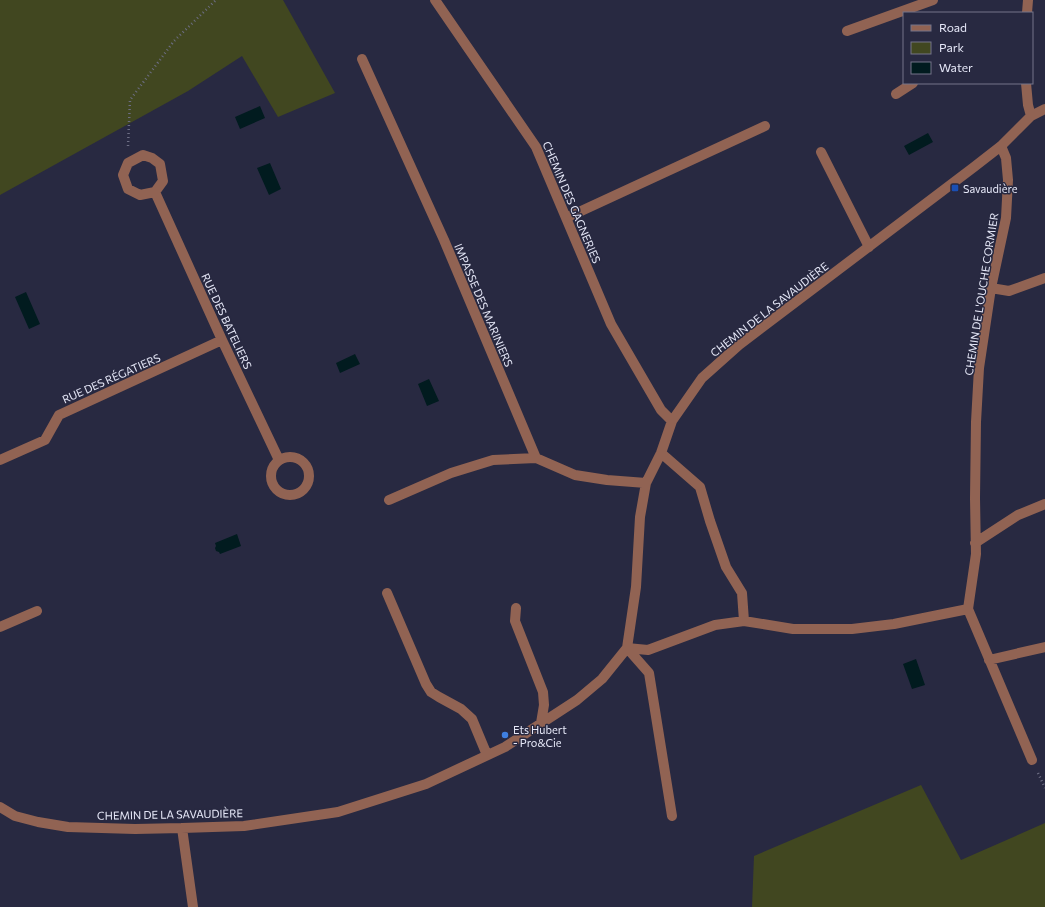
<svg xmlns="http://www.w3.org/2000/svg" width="1045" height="907" font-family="Commissioner,sans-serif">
<rect width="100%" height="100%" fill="#282941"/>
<path fill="#414720" d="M 0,0 L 283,0 L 335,93 L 278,117 L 242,56 L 188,91 L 0,195 Z
M 921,785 L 961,860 L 1045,823 L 1045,907 L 752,907 L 754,856 Z"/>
<path fill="#011b1f" d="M 260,106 L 265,118 L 240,129 L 235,117 Z
M 928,133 L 933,142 L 909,155 L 904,146 Z
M 270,163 L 281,189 L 269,195 L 257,168 Z
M 26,292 L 40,324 L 29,329 L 15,297 Z
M 355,354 L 360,364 L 340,373 L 336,363 Z
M 429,379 L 439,401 L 427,406 L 418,384 Z
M 237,534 L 241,546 L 220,554 L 219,552 L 216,551 L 215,548 L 216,546 L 215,543 Z
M 916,659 L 925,685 L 912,689 L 903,664 Z"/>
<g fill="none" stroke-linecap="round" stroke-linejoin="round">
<path stroke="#6d6e84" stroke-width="2.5" stroke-dasharray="1 3" stroke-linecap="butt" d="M 128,146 L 130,100 L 174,41 L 216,0
M 1038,773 L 1045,788"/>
<path stroke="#916353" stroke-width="10" d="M 435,0 L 536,147 L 611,324 L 661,410 L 672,421
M 1027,13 L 1028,0
M 847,31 L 933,0
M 362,59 L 444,240 L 536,458 L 575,475 L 607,480 L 646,483
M 1026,83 L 1028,105 L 1031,116
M 896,94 L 913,83
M 1001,146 L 1006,158 L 1008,180 L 1006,218 L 991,288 L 979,368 L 976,422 L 975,498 L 976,554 L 968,609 L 1032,760
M 821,152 L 869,247
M 143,155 L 152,158 L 160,164 L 163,181 L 155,192 L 140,195 L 128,189 L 123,175 L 128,163 Z
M 155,192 L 222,340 L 279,460
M 566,218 L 765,126
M 991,288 L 1009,291 L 1045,278
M 661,453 L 700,487 L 710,521 L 726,567 L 742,593 L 744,621
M271 476a19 19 0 1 1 38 0a19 19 0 1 1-38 0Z
M 0,460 L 45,440 L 59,415 L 222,340
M 389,500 L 451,473 L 493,460 L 536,458
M 975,543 L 1018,515 L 1045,504
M 387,593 L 426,684 L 431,692 L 439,697 L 461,709 L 472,719 L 487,755
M 516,608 L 515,621 L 543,692 L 544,705 L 541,723
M 0,627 L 37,611
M 627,648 L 648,650 L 715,625 L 744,621 L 793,629 L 852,629 L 894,624 L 968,609
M 627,648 L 649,673 L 672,816
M 989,660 L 1045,647
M 0,807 L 15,816 L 38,822 L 68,827 L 135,829 L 182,828 L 244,826 L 338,812 L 426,784 L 505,747 L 577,700 L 602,679 L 627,648 L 636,587 L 640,517 L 646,483 L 661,453 L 672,421 L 702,378 L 739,345 L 974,167 L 1001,146 L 1031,116 L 1045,109
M 182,828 L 193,907"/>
</g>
<rect fill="#1a4fb4" stroke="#282941" stroke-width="1.5" x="951" y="184" width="8" height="8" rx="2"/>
<circle fill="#3f7fe0" stroke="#282941" stroke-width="1.5" cx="505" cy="735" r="4"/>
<g text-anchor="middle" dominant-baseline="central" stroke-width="3" stroke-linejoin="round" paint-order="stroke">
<g font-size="11" fill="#e6e8f8" stroke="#282941" text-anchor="start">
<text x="963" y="188">Savaudière</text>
<text x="513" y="729">Ets Hubert<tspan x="513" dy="13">- Pro&amp;Cie</tspan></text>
</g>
<g font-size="11" fill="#e6e8f8" stroke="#282941">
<text transform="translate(572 202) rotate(67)">CHEMIN DES GAGNERIES</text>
<text transform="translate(981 294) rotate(-81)">CHEMIN DE L'OUCHE CORMIER</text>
<text transform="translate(484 305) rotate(67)">IMPASSE DES MARINIERS</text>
<text transform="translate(769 309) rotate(-38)">CHEMIN DE LA SAVAUDIÈRE</text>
<text transform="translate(227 321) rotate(65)">RUE DES BATELIERS</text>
<text transform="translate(111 378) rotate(-24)">RUE DES RÉGATIERS</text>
<text transform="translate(170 814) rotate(-1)">CHEMIN DE LA SAVAUDIÈRE</text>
</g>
</g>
<rect x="903" y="12" width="130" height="72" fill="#282941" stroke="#74758a"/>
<rect x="911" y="25" width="20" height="6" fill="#916353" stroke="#74758a"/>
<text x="939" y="32" font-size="12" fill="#e6e8f8">Road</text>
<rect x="911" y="42" width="20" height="12" fill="#414720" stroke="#74758a"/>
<text x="939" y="52" font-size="12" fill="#e6e8f8">Park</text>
<rect x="911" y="62" width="20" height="12" fill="#011b1f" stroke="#74758a"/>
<text x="939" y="72" font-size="12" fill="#e6e8f8">Water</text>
</svg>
